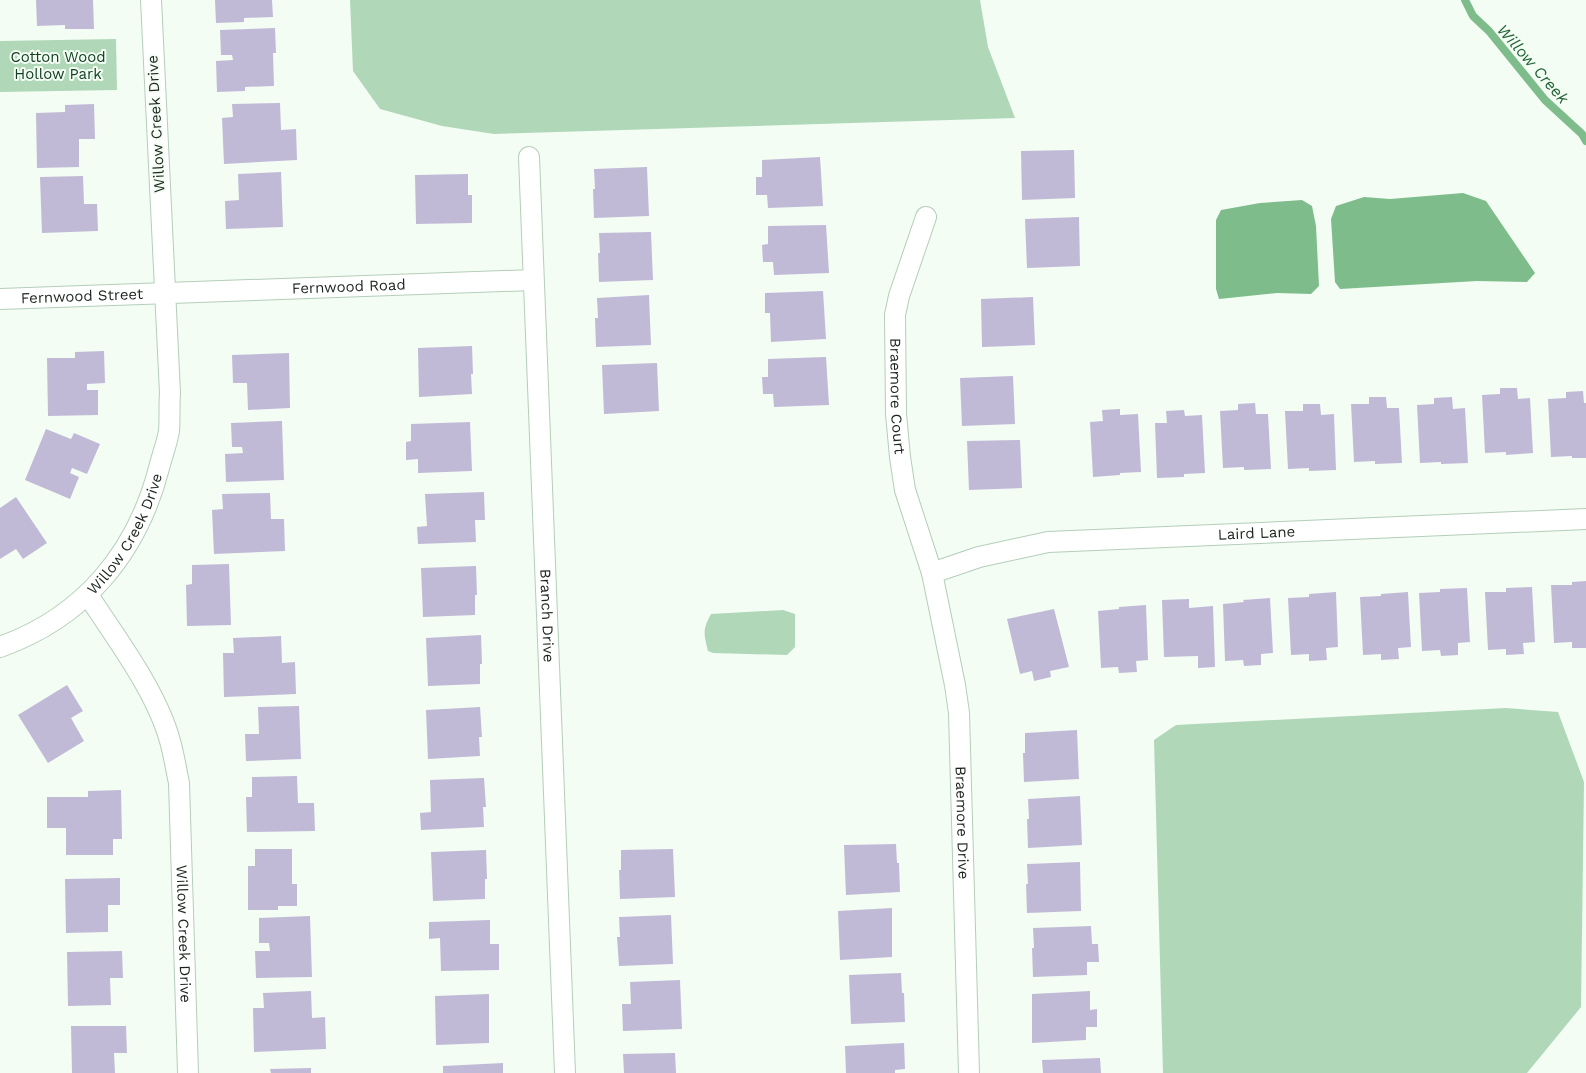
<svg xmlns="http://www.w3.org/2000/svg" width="1586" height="1073" font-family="'Work Sans',sans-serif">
<rect width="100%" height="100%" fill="#f3fdf4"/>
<path fill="#b0d8b8" d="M 350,0 L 980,0 L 988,47 L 1015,118 L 494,134 L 442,126 L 380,109 L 353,71 Z
M 116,39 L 117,90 L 0,92 L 0,41 Z
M 783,610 L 795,614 L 795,647 L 787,655 L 713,653 L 708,651 C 704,634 702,630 711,614 Z
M 1506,708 L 1558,712 L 1584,782 L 1581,1007 L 1527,1073 L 1163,1073 L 1154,740 L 1176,725 Z"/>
<path fill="#7ebc8c" d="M 1463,193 L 1486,201 L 1535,273 L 1527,282 L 1477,281 L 1340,289 L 1335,282 L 1331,219 L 1336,206 L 1364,197 L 1390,199 Z
M 1302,200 L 1312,206 L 1316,226 L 1319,286 L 1311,294 L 1277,293 L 1219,299 L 1216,289 L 1216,220 L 1221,210 L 1260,203 Z"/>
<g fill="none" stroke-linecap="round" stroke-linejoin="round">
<path stroke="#7ebc8c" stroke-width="8" d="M 1465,0 L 1473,16 L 1489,31 L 1545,100 L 1582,134 L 1586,141"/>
</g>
<path fill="#c1bad7" d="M 36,0 L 93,0 L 94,29 L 65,29 L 65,25 L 37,26 Z
M 215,0 L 272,0 L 273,17 L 244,18 L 244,22 L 216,23 Z
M 275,28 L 276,53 L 273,53 L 274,86 L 245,87 L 245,91 L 217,92 L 216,61 L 233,60 L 232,55 L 221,55 L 220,30 Z
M 280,103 L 281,130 L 296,129 L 297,160 L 224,164 L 222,118 L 233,117 L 232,104 Z
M 94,104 L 95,139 L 79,139 L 79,167 L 37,168 L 36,113 L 65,112 L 65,105 Z
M 1074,150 L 1075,198 L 1022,200 L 1021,151 Z
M 820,157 L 823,206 L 768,208 L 767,195 L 756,195 L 756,177 L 762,177 L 762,160 Z
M 647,167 L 649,216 L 594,218 L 593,189 L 595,189 L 594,169 Z
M 281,172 L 283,227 L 226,229 L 225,201 L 239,200 L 238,174 Z
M 468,174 L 468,195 L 472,195 L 472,223 L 416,224 L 415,175 Z
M 83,176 L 84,204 L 97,204 L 98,231 L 42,233 L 40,177 Z
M 1079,217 L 1080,266 L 1027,268 L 1025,219 Z
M 826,225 L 829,273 L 774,275 L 773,262 L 763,262 L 762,245 L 768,244 L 768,226 Z
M 651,232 L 653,280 L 599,282 L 598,253 L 600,253 L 599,233 Z
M 823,291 L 826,339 L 771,342 L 770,313 L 765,313 L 765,293 Z
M 649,295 L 651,345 L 596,347 L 595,318 L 598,318 L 597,298 Z
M 1033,297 L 1035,345 L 982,347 L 981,299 Z
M 472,346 L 473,374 L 471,374 L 472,394 L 419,397 L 418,348 Z
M 104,351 L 105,383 L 87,384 L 87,390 L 98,390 L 98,415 L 48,416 L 47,358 L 75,358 L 75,352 Z
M 289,353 L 290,408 L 248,410 L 247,383 L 233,383 L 232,355 Z
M 826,357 L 829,405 L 774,407 L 773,394 L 763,394 L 762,377 L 768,377 L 768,359 Z
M 657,363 L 659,411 L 604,414 L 602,365 Z
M 1013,376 L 1015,424 L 962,426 L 960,378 Z
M 1500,388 L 1517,388 L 1518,399 L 1530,398 L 1533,453 L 1506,455 L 1506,452 L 1485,453 L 1482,395 L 1500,394 Z
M 1583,391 L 1584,403 L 1586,403 L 1586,458 L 1572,458 L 1572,456 L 1551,457 L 1548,399 L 1566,398 L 1566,392 Z
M 1369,397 L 1386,397 L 1387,408 L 1399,408 L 1402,463 L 1375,464 L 1375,461 L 1354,462 L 1351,404 L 1369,404 Z
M 1452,397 L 1453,409 L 1465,408 L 1468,463 L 1441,464 L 1441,462 L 1420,463 L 1417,405 L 1434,404 L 1434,398 Z
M 1255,403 L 1256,414 L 1268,414 L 1271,469 L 1244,470 L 1244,467 L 1223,468 L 1220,411 L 1238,410 L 1238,404 Z
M 1303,404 L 1320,404 L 1321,415 L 1334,414 L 1336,470 L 1309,471 L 1309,468 L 1288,469 L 1285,411 L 1303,411 Z
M 1120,409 L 1120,415 L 1138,414 L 1141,472 L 1120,473 L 1120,475 L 1093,477 L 1090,422 L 1103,421 L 1102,410 Z
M 1184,410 L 1185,416 L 1202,415 L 1205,473 L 1184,474 L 1184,477 L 1157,478 L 1155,423 L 1167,423 L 1166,411 Z
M 282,421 L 284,480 L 226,482 L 225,454 L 243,453 L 242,447 L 232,447 L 231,423 Z
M 470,422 L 472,471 L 418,473 L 418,459 L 406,460 L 406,442 L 411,441 L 411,424 Z
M 46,429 L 71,439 L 74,433 L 100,444 L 87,474 L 72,468 L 70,473 L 79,477 L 70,499 L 25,480 Z
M 1020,440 L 1022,488 L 969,490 L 967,441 Z
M 484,492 L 485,520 L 475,520 L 476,542 L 418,544 L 417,527 L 427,526 L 425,494 Z
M 270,493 L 271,519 L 284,519 L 285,551 L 214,554 L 212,510 L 223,509 L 222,494 Z
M 16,497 L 47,543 L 23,559 L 16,549 L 0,559 L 0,508 Z
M 229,564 L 231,625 L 187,626 L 186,585 L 192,584 L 192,565 Z
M 476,566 L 477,595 L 475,595 L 475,615 L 423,617 L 421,568 Z
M 1586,581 L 1586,648 L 1572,648 L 1572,642 L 1554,643 L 1551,585 L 1572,585 L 1572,582 Z
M 1532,587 L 1535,642 L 1523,643 L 1524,654 L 1506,655 L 1506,649 L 1488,650 L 1485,592 L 1506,592 L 1506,588 Z
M 1467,588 L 1470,642 L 1458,643 L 1458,655 L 1441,656 L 1440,650 L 1422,651 L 1419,593 L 1440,592 L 1440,589 Z
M 1336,592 L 1338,647 L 1326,648 L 1327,660 L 1309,661 L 1309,654 L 1291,655 L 1288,598 L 1309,597 L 1309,594 Z
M 1408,592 L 1411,647 L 1398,648 L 1399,659 L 1381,660 L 1381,654 L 1363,655 L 1360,597 L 1381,596 L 1381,594 Z
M 1270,598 L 1273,653 L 1261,654 L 1261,665 L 1244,666 L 1243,660 L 1225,661 L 1223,604 L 1244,602 L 1243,600 Z
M 1189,599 L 1189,608 L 1213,606 L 1215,667 L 1198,668 L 1198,656 L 1164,657 L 1162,600 Z
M 1146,605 L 1148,660 L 1136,661 L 1137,672 L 1119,673 L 1118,667 L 1101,668 L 1098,611 L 1119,609 L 1119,607 Z
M 1054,609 L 1069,667 L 1050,671 L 1051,677 L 1034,681 L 1032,671 L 1020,674 L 1007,619 Z
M 481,635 L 482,664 L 480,664 L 480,684 L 428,686 L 426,638 Z
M 281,636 L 282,663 L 295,662 L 296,694 L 224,697 L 223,653 L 234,653 L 233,638 Z
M 67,685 L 83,711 L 71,718 L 84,741 L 48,763 L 18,715 Z
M 299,706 L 301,759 L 246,761 L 245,734 L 259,734 L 258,707 Z
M 480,707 L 482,737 L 479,737 L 480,756 L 428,759 L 426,710 Z
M 1077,730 L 1079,779 L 1024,782 L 1023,753 L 1025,753 L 1025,733 Z
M 297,776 L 298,803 L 314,803 L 315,831 L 247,832 L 246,797 L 252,797 L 252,777 Z
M 484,778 L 486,807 L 483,807 L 484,827 L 421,830 L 420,813 L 431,812 L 430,780 Z
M 121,790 L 122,839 L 113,839 L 113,855 L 66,855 L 66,828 L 47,828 L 47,797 L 88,797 L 88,791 Z
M 1080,796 L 1082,845 L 1028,848 L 1027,819 L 1029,819 L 1028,799 Z
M 896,844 L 897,863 L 899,863 L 900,892 L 846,895 L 844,845 Z
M 255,849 L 292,849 L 292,884 L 297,884 L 297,906 L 278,906 L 278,910 L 248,910 L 248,866 L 255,866 Z
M 673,849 L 675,897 L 620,899 L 619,870 L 621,870 L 621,850 Z
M 486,850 L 487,879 L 485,879 L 485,899 L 433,901 L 431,852 Z
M 1080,862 L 1081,911 L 1027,913 L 1026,884 L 1028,884 L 1027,864 Z
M 120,878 L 120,905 L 108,905 L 108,932 L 66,933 L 65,879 Z
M 892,908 L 892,957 L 840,960 L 838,911 Z
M 671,915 L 673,964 L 619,966 L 617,937 L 620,937 L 619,917 Z
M 310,916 L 312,977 L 256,978 L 255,951 L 270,951 L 269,943 L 259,943 L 259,918 Z
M 490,920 L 490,944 L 499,944 L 499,970 L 441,971 L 440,938 L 429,939 L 429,922 Z
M 1091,926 L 1092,944 L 1098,944 L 1099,962 L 1087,962 L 1087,975 L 1033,977 L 1032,948 L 1034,948 L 1033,928 Z
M 122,951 L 123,978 L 110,978 L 111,1005 L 68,1006 L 67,952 Z
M 901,973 L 902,993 L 904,993 L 905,1022 L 851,1024 L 849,975 Z
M 680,980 L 682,1029 L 623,1031 L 622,1004 L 631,1004 L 630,982 Z
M 311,991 L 312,1018 L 325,1017 L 326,1049 L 254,1052 L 253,1008 L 264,1008 L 263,993 Z
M 1090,991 L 1090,1010 L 1097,1009 L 1097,1027 L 1086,1027 L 1086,1040 L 1032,1043 L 1032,994 Z
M 489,994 L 489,1043 L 436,1045 L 435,996 Z
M 71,1026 L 126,1026 L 127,1053 L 114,1053 L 115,1073 L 72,1073 Z
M 904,1043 L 905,1069 L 895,1070 L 895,1073 L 846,1073 L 845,1046 Z
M 675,1053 L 676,1073 L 624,1073 L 623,1054 Z
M 1100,1058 L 1101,1073 L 1043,1073 L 1042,1060 Z
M 503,1063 L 503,1073 L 443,1073 L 443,1066 Z
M 311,1068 L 311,1073 L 271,1073 L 270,1069 Z"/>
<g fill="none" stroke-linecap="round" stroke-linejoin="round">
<defs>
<g id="minor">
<path id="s1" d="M 529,157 L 565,1073"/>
<path id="s2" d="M 926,217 L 899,296 L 895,315 L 896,414 L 900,457 L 905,490 L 932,573 L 955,685 L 959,713 L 969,1073"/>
<path id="s3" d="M 0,299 L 533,280"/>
<path id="s4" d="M 932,573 L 979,557 L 1048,542 L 1586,519"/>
<path id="s5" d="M 88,595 C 116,638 157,692 170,741 C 174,755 176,769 179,783 L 188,1073"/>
<path id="s6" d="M 0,647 C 84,617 137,553 159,468 C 162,456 167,443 169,431 C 170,418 169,405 170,393 L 151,0"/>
</g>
</defs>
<use href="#minor" stroke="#b4ceb9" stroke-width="22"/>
<use href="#minor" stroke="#fff" stroke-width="20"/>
</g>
<g text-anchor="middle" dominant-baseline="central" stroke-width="4" stroke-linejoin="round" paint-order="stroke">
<g font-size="15" fill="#124020" stroke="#f3fdf4">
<text x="58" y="57">Cotton Wood<tspan x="58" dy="17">Hollow Park</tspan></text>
</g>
<g font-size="15" fill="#1c251d" stroke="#f3fdf4">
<text transform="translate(156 124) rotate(-93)">Willow Creek Drive</text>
<text stroke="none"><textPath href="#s3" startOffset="349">Fernwood Road</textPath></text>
<text stroke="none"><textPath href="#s3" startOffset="82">Fernwood Street</textPath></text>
<text stroke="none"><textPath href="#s2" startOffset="184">Braemore Court</textPath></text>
<text stroke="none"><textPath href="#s6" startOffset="175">Willow Creek Drive</textPath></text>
<text stroke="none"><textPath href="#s4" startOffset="329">Laird Lane</textPath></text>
<text stroke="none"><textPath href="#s1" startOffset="459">Branch Drive</textPath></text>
<text stroke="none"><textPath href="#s2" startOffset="618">Braemore Drive</textPath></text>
<text stroke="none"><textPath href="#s5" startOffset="362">Willow Creek Drive</textPath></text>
</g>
<g font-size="16" font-style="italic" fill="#236436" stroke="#f3fdf4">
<text transform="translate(1533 64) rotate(49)">Willow Creek</text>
</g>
</g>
</svg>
